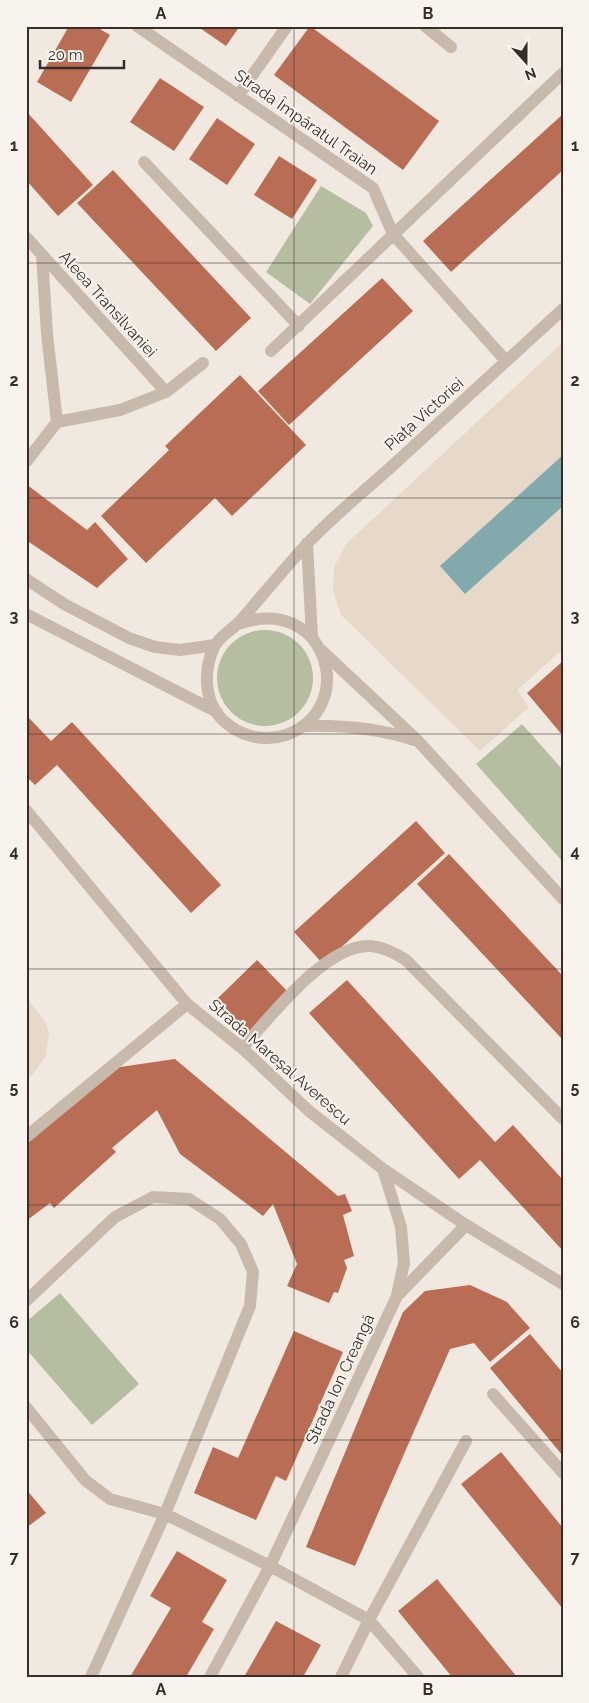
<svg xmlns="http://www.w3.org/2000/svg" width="589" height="1703" font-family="Raleway,sans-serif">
<rect width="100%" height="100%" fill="#f1e9e0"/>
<path fill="#b5bea1" d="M 321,186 L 366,213 L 373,226 L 310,304 L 266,272 Z
M217 678a48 48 0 1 1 96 0a48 48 0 1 1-96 0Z
M 522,724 L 563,770 L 563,862 L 476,764 Z
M 60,1293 L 139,1384 L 92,1425 L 26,1349 L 26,1322 Z"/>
<path fill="#e7d9c9" d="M 563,342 L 563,649 L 517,690 L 529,707 L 480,751 L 341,615 L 333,591 L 334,567 L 346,544 Z
M 26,997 L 44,1020 L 49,1032 L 46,1056 L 34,1073 L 26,1079 Z"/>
<path fill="#82a9ab" d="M 563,455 L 563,506 L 465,594 L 440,566 Z"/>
<path fill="#ba6d55" d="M 69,26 L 95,26 L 110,35 L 71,102 L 37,82 Z
M 197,26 L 240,26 L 226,46 Z
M 310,26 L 439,121 L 403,170 L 274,75 Z
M 160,78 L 204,107 L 174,151 L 130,122 Z
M 26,111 L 93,185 L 58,216 L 26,180 Z
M 563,114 L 563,170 L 451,272 L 423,241 Z
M 217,118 L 255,144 L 227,185 L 189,159 Z
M 279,156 L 317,180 L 292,219 L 254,195 Z
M 113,170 L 251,318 L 216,351 L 77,203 Z
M 382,278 L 413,311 L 289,425 L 258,391 Z
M 240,375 L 306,445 L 232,516 L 215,498 L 146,563 L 101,516 L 169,450 L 165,446 Z
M 26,484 L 87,530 L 95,522 L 128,559 L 97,588 L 26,540 Z
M 563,661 L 563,736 L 527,693 Z
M 29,718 L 51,741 L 72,722 L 221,885 L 191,913 L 57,765 L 35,785 L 26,776 L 26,721 Z
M 416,821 L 445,853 L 323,964 L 294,932 Z
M 449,854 L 563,976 L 563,1040 L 417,884 Z
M 257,960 L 289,993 L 248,1032 L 216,1000 Z
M 347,980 L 495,1142 L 513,1125 L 563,1180 L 563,1251 L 480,1160 L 459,1179 L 309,1013 Z
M 175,1059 L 338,1196 L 345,1194 L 352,1211 L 343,1215 L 354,1256 L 344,1260 L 347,1268 L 338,1293 L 334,1292 L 329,1303 L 287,1286 L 297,1264 L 273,1204 L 263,1216 L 180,1154 L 157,1110 L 112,1148 L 116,1152 L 54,1208 L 50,1203 L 26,1221 L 26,1141 L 113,1068 Z
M 470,1285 L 507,1302 L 530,1328 L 490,1362 L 474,1343 L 450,1349 L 355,1566 L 306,1547 L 403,1312 L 425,1291 Z
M 294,1331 L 343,1352 L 286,1481 L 276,1476 L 256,1520 L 194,1493 L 213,1447 L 238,1458 Z
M 530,1334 L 563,1373 L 563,1456 L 490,1368 Z
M 501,1452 L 563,1528 L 563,1609 L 461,1484 Z
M 26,1489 L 46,1513 L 26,1528 Z
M 177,1551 L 227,1580 L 202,1622 L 214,1629 L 186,1677 L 130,1677 L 171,1608 L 150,1596 Z
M 437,1579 L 517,1677 L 452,1677 L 398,1611 Z
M 276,1621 L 321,1645 L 303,1677 L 244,1677 Z"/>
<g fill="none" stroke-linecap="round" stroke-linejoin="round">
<path stroke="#c8b9ad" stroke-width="12" d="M 137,26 L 373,188 L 393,234 L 506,361
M 425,26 L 451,47
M 238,96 L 287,26
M 144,162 L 299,326
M 26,237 L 166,392
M 42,255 L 47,334 L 57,422
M 271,351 L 563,73
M 26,462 L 57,422 L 120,410 L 166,392 L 203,363
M 307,543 L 312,637
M 26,579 L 64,604 L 129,638 L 155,647 L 180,650 L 215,645
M 26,614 L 217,712
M 236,625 C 326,590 361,708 286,735 C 268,741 246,738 230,726 C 204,708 202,674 214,647 C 219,637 229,632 237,624 C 245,616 252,607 259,599 C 275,581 290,562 306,545 C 332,517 362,493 390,468 C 447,415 505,362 563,309
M 321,650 L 418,741 L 563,899
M 303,726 C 341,725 378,728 414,740
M 26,810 L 187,1004 L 242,1048 L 309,1111 L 383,1169 L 466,1225 L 563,1284
M 242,1048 C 270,1018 326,943 371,946 C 384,947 395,953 406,960 L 563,1119
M 26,1137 L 187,1004
M 383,1169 L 401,1227 L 404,1263 L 397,1295
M 26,1301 L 115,1217 L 153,1197 L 189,1199 L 220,1219 L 241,1244 L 253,1272 L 250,1306 L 165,1514 L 91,1677
M 493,1394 L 563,1473
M 26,1407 L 85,1480 L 110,1499 L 165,1514 L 270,1566 L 369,1620 L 418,1677
M 210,1677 L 270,1566 L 397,1296 L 466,1225
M 341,1677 L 369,1620 L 466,1441"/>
</g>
<path fill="none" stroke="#372e2b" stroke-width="1" stroke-opacity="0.55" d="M 294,26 L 294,1677M 26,263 L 563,263M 26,498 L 563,498M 26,734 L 563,734M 26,969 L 563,969M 26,1205 L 563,1205M 26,1440 L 563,1440"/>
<g text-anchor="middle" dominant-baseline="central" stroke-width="4" stroke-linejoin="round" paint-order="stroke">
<g font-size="16" fill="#372e2b" stroke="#f8f3ec">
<text transform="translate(306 122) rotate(35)">Strada Împăratul Traian</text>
<text transform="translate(108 304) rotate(48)">Aleea Transilvaniei</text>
<text transform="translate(424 414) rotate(-42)">Piața Victoriei</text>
<text transform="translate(280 1062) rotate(41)">Strada Mareșal Averescu</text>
<text transform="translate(340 1379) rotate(-65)">Strada Ion Creangă</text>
</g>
</g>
<rect width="589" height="1703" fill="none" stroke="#f8f3ec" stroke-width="55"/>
<g transform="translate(526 62) rotate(159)" stroke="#f8f3ec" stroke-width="4" paint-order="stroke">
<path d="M0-4L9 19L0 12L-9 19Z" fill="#372e2b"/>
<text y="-8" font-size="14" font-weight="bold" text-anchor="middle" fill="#372e2b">N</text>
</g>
<path d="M40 60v8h84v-8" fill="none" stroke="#372e2b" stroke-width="2.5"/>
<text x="48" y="60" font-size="15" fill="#372e2b" stroke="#f8f3ec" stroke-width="4" paint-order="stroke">20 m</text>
<rect x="28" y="28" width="534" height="1648" fill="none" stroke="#372e2b" stroke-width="2"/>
<g font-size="16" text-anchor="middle" font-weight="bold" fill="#372e2b">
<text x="161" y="19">A</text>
<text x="428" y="19">B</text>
<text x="14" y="151">1</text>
<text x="575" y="151">1</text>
<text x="14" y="386">2</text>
<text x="575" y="386">2</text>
<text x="14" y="622">3</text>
<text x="575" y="622">3</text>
<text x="14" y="857">4</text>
<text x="575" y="857">4</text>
<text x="14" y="1093">5</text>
<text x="575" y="1093">5</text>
<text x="14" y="1328">6</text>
<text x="575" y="1328">6</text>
<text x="14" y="1563">7</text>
<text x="575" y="1563">7</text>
<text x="161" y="1695">A</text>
<text x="428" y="1695">B</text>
</g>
</svg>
